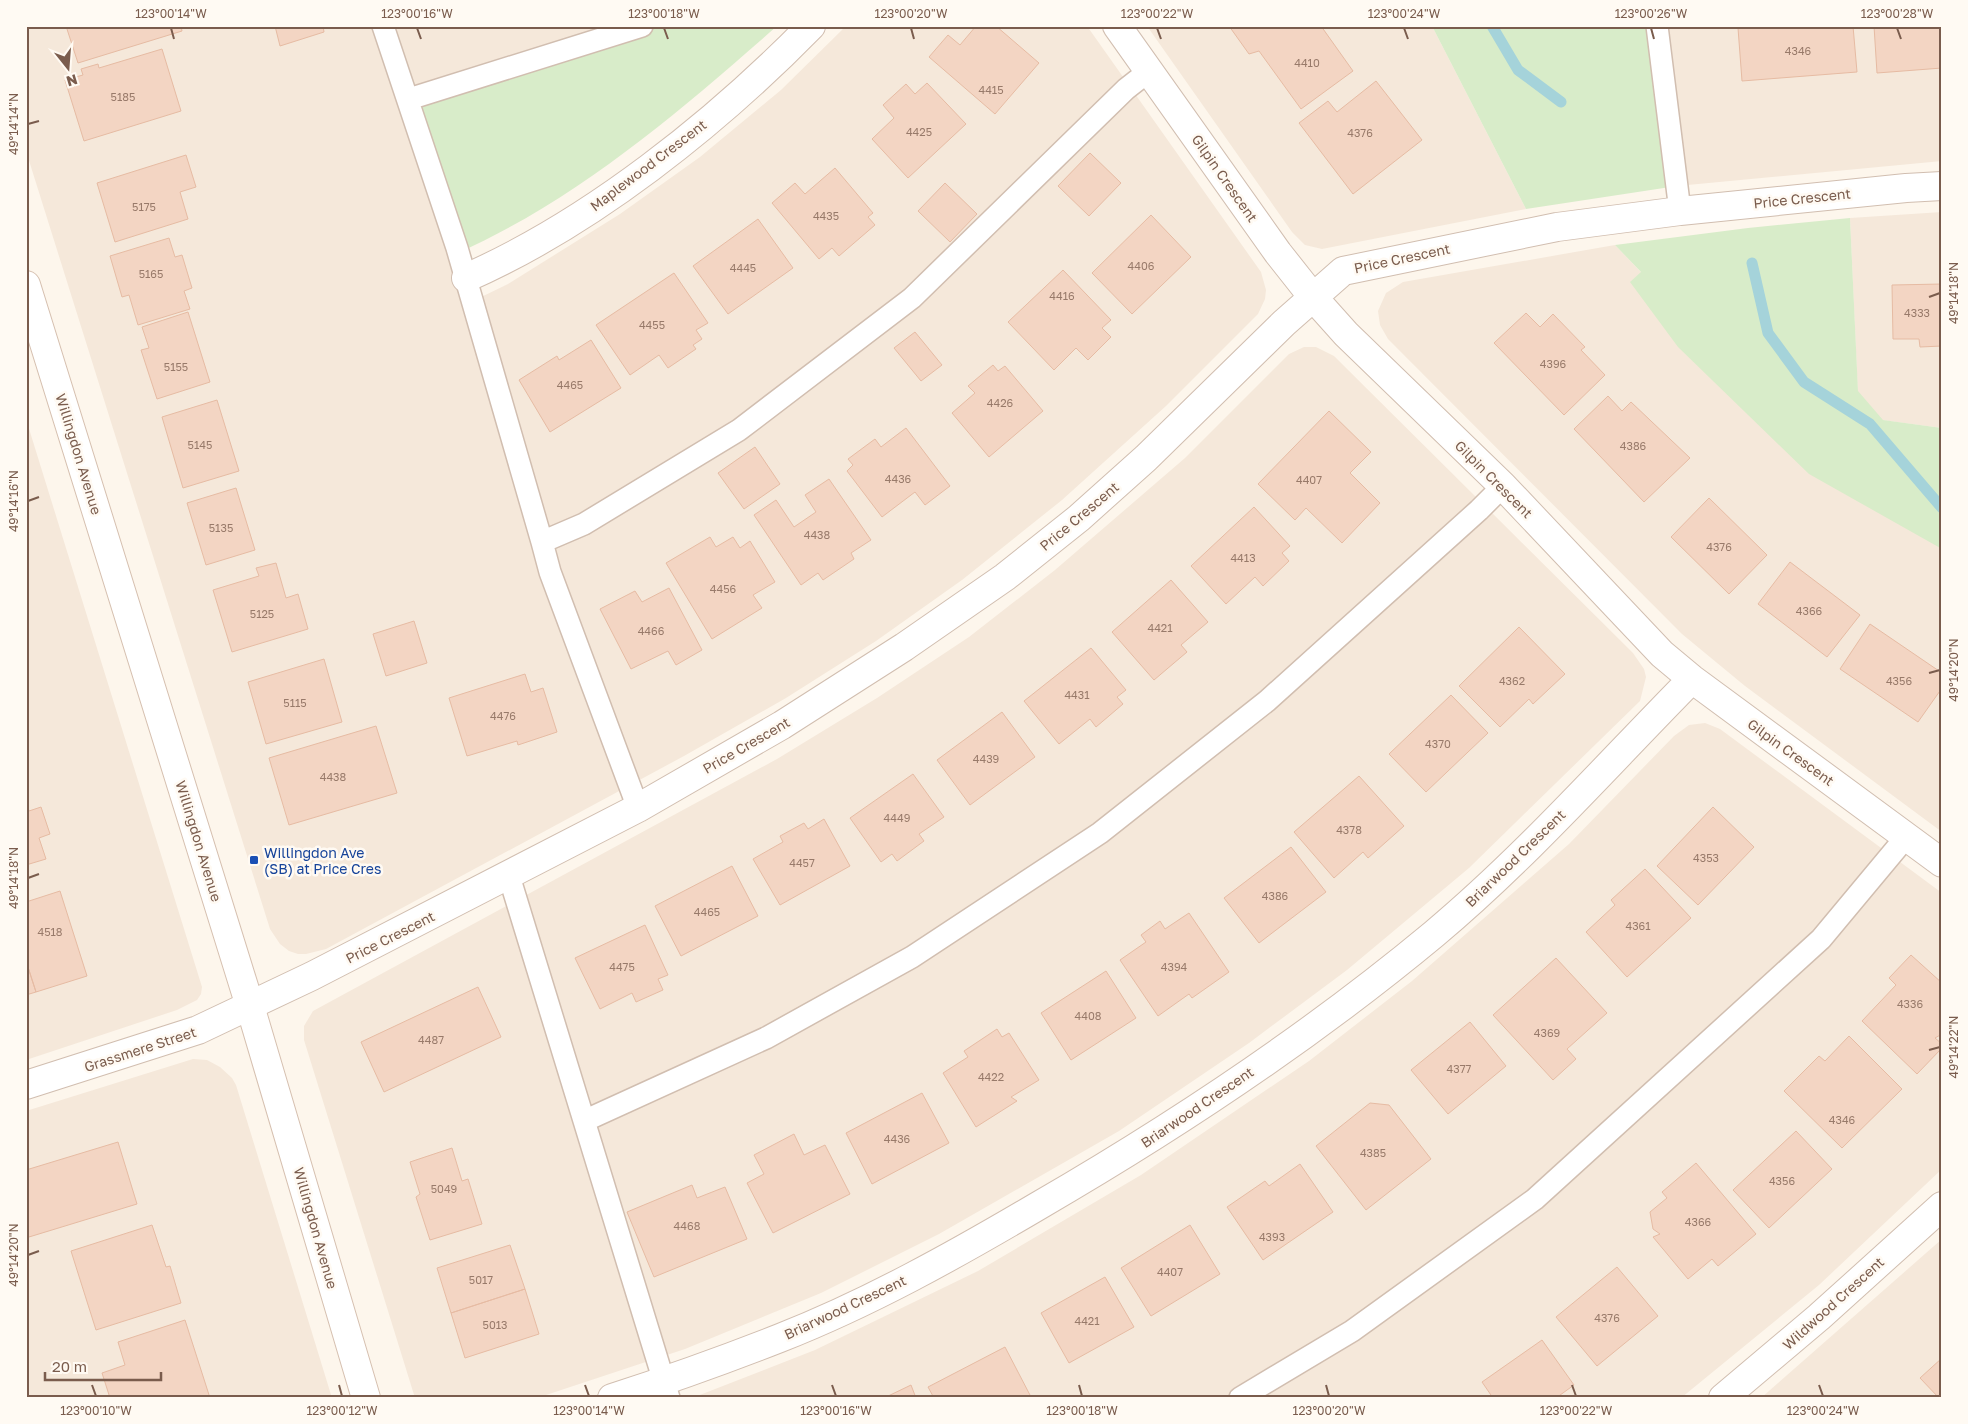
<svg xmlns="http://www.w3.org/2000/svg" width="1968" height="1424" font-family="'Golos Text',sans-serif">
<rect width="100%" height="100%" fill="#fdf6ec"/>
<path fill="#f5e8da" d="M 26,26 L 642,26 L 409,99 L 473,301 L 508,284 L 620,214 L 700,157 L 781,90 L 846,26 L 1087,26 L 1261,272 L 1266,290 L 1265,299 L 1258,314 L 1166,406 L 1062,500 L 962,580 L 876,641 L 786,698 L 684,756 L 326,949 L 306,954 L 298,954 L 289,951 L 280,944 L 270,929 L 26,151 Z
M 1147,26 L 1432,26 L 1526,209 L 1322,249 L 1305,245 L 1292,232 Z
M 1657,26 L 1942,26 L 1942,161 L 1677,186 Z
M 1942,212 L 1942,428 L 1859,417 L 1850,218 Z
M 1615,245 L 1797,435 L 1942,516 L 1942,832 L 1745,686 L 1682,634 L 1388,339 L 1380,325 L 1378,311 L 1386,293 L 1403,282 Z
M 1304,347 L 1316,347 L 1334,356 L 1633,653 L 1644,669 L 1646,677 L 1640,701 L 1469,868 L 1347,970 L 1249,1043 L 1119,1131 L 939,1234 L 821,1293 L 685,1349 L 537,1398 L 415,1398 L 304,1040 L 304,1026 L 313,1011 L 777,759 L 877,698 L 969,637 L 1055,570 L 1185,458 L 1289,354 Z
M 26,419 L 202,987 L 201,994 L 197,1000 L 177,1010 L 26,1060 Z
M 1705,723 L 1720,729 L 1942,893 L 1942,1169 L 1819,1285 L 1681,1398 L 692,1398 L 815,1350 L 978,1271 L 1141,1175 L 1309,1061 L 1412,981 L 1569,844 L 1674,736 L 1689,725 Z
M 193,1059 L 207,1060 L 220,1067 L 232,1078 L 236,1085 L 332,1398 L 26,1398 L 26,1111 Z
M 1942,1239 L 1942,1398 L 1761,1398 Z"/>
<path fill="#d8ecc9" d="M 642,26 L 777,26 C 679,112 578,199 458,253 L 409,99 Z
M 1432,26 L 1657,26 L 1677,186 L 1526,209 Z
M 1850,218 L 1858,391 L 1883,420 L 1942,428 L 1942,549 L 1809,474 L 1678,347 L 1630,282 L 1641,272 L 1615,245 L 1748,228 Z"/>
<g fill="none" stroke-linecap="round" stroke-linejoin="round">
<path stroke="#a5d3da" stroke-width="11" d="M 1492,26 L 1518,70 L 1561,102
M 1752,263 L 1768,333 L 1804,382 L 1870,424 L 1942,508"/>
</g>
<path fill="#f3d5c3" stroke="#e6bba3" d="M 66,26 L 181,26 L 182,31 L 78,63 Z
M 275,26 L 323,26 L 324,32 L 280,46 Z
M 976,26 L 996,26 L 1039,63 L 995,114 L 929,57 L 948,35 L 960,45 Z
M 1229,26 L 1321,26 L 1353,71 L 1301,109 L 1259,51 L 1249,54 Z
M 1767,26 L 1853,26 L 1857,72 L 1742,81 L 1738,28 Z
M 1874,26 L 1942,26 L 1942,68 L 1877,73 Z
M 162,49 L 181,111 L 84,141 L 65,80 L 83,75 L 81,69 L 98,64 L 99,68 Z
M 1376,81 L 1422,140 L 1353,194 L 1299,123 L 1328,101 L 1337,112 Z
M 927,83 L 966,124 L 908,178 L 872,139 L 894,118 L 883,105 L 906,84 L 915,94 Z
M 1090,153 L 1121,183 L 1089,216 L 1058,186 Z
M 186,155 L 196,187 L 180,192 L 188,219 L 115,242 L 97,183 Z
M 835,168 L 873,213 L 868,217 L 875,225 L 839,256 L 832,248 L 819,259 L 772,203 L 795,183 L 805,194 Z
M 945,183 L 977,214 L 950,242 L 918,211 Z
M 1151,215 L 1191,257 L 1132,314 L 1092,273 Z
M 758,219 L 793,268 L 728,314 L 693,266 Z
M 169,238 L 175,257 L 182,255 L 192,288 L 184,291 L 190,309 L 138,325 L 129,295 L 122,297 L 110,256 Z
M 1063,270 L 1111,320 L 1102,328 L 1111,337 L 1088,360 L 1076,348 L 1054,370 L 1008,322 Z
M 674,273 L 708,323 L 696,330 L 702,339 L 693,345 L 696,349 L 668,368 L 659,355 L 630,375 L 596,325 Z
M 1942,284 L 1942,346 L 1920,347 L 1919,339 L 1893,339 L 1892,285 Z
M 188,312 L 210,382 L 157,399 L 141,350 L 149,348 L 142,327 Z
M 1526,313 L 1540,327 L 1553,314 L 1585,347 L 1581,350 L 1605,375 L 1564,415 L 1494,343 Z
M 915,332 L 942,365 L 921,381 L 894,348 Z
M 591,340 L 621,388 L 550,432 L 519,380 L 557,356 L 559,360 Z
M 993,365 L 998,371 L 1005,366 L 1043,411 L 989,457 L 952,413 L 975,393 L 968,386 Z
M 1608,396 L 1622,411 L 1631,402 L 1690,458 L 1644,502 L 1574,429 Z
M 217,400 L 239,471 L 183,488 L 162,417 Z
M 1329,411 L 1371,452 L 1350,473 L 1380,503 L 1342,543 L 1306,508 L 1295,520 L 1258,484 Z
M 906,428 L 950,486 L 925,505 L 915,492 L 882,517 L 847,471 L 853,465 L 848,459 L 875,439 L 881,447 Z
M 755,447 L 780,484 L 744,509 L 718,473 Z
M 829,479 L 871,540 L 851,553 L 854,559 L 823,580 L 818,573 L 801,585 L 754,515 L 776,500 L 794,527 L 816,512 L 805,495 Z
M 236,488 L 255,550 L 206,565 L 187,503 Z
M 1709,498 L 1767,555 L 1729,594 L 1671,537 Z
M 1254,507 L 1290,546 L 1282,553 L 1289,561 L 1263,586 L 1255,577 L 1226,604 L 1191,566 Z
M 710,537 L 716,547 L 733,537 L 740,548 L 750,541 L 775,582 L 753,595 L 762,608 L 712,639 L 666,563 Z
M 1790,562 L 1860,615 L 1827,657 L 1758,604 Z
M 276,563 L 286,598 L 298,594 L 308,629 L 232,652 L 213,590 L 259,576 L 256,568 Z
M 1171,580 L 1208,622 L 1181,645 L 1187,652 L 1154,680 L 1112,632 Z
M 669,588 L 702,650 L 676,665 L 668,651 L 631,669 L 600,609 L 635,591 L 642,602 Z
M 414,621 L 427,663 L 386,676 L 373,634 Z
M 1870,624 L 1942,673 L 1942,688 L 1918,722 L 1840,669 Z
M 1519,627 L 1565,674 L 1533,704 L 1529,699 L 1500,727 L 1459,686 Z
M 1091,648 L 1126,690 L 1117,697 L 1123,704 L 1096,727 L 1090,719 L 1059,744 L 1024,701 Z
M 324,659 L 342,722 L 266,744 L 248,682 Z
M 525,674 L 531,692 L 543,688 L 557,732 L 518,745 L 517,741 L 467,756 L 449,698 Z
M 1451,695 L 1488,733 L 1426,792 L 1389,754 Z
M 1002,712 L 1035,757 L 970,805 L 937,760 Z
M 376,726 L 397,793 L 289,825 L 269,758 Z
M 913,774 L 944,817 L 919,834 L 924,841 L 897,861 L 892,854 L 881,862 L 850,818 Z
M 1359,776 L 1404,826 L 1368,858 L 1363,852 L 1334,878 L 1294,832 Z
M 26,801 L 29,811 L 41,807 L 50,834 L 39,838 L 46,859 L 26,865 Z
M 1713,807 L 1754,847 L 1698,905 L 1657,866 Z
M 824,819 L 850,866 L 780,905 L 753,859 L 783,842 L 780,836 L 804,823 L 808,829 Z
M 1291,847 L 1326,892 L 1259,943 L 1224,898 Z
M 732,866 L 758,916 L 681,956 L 655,906 Z
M 1645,869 L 1691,918 L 1627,977 L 1586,932 L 1615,905 L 1611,900 Z
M 60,891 L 87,976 L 36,992 L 26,961 L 26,902 Z
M 1189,913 L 1229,972 L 1192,998 L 1189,994 L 1158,1016 L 1120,960 L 1146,942 L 1141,935 L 1160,921 L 1165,929 Z
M 645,925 L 668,975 L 658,979 L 663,990 L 636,1002 L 632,993 L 600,1009 L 575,958 Z
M 1911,955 L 1942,983 L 1942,1034 L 1935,1038 L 1942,1044 L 1942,1048 L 1917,1074 L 1862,1021 L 1896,985 L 1889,978 Z
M 1556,958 L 1607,1013 L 1567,1049 L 1576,1059 L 1553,1080 L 1493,1015 Z
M 26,961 L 36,992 L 26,995 Z
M 1106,971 L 1136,1018 L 1071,1060 L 1041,1013 Z
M 478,987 L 501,1037 L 384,1092 L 361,1042 Z
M 1470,1022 L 1506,1066 L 1448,1114 L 1411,1070 Z
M 997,1029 L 1002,1037 L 1009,1033 L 1039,1080 L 1011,1097 L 1017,1101 L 976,1127 L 943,1073 L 968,1057 L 964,1051 Z
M 1849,1036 L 1902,1089 L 1842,1148 L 1784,1091 L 1819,1056 L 1825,1061 Z
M 922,1093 L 949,1143 L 872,1184 L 846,1133 Z
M 1370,1103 L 1389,1105 L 1431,1159 L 1366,1210 L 1316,1146 Z
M 1796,1131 L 1832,1169 L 1769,1228 L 1733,1190 Z
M 794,1134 L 804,1155 L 825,1145 L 850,1194 L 773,1233 L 747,1183 L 764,1174 L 754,1155 Z
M 118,1142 L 137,1204 L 29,1237 L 26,1230 L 26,1170 Z
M 452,1148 L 462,1181 L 468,1179 L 482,1224 L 430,1240 L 416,1197 L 420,1194 L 410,1162 Z
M 1696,1163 L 1756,1234 L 1718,1266 L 1712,1259 L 1688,1279 L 1653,1237 L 1660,1234 L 1653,1229 L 1650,1212 L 1667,1198 L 1662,1192 Z
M 1300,1164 L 1333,1212 L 1263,1260 L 1227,1207 L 1265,1181 L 1269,1186 Z
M 692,1185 L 697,1198 L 725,1187 L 747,1239 L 654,1277 L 627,1212 Z
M 152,1225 L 166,1267 L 170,1266 L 181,1303 L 96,1330 L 71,1251 Z
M 1190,1225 L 1220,1274 L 1151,1316 L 1121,1268 Z
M 510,1245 L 525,1289 L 451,1313 L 437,1268 Z
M 1617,1267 L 1658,1316 L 1597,1366 L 1556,1317 Z
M 1105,1277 L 1134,1327 L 1069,1363 L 1041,1313 Z
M 525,1289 L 539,1334 L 465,1358 L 451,1313 Z
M 185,1320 L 210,1398 L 110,1398 L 102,1373 L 125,1365 L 118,1342 Z
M 1542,1340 L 1574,1385 L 1556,1398 L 1493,1398 L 1482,1382 Z
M 1005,1347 L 1031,1397 L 934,1398 L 928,1387 Z
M 1942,1358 L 1942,1398 L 1939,1398 L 1920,1378 Z
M 911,1385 L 916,1398 L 884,1398 Z"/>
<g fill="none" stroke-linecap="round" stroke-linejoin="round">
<defs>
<path id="service" d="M 383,26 L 457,248 L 542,542
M 1657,26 L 1680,211
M 409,99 L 642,26
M 638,808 L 550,572 L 542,542 L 584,524 L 739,430 L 912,298 L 1126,89 L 1149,71
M 509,876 L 669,1398
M 584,1121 L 766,1038 L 912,957 L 1100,833 L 1267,701 L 1479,510 L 1503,486
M 1240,1398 L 1352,1331 L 1535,1199 L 1821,939 L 1906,837"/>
<path id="minor" d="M 1117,26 L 1278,253 L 1312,296 L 1346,334 L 1503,486 L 1662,654 L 1692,679 L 1942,863
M 466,278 C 591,223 716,123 811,26
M 26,1085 L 198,1030 L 312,976 L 638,808 L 782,725 L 904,647 L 1005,577 L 1079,518 L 1146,458 L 1284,323 L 1343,271 L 1557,227 L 1680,211 L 1906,188 L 1942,186
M 612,1398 C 668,1380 724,1360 780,1338 C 869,1303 955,1255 1038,1206 C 1176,1126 1310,1037 1434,934 C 1527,856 1607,765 1692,679
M 1723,1398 L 1819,1317 L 1942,1206"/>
<path id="secondary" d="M 26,285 L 250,1006 L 366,1398"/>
</defs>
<use href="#service" stroke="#d1beb0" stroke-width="24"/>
<use href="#minor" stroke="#d1beb0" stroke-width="30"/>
<use href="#secondary" stroke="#d6c0b0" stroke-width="30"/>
<use href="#service" stroke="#fff" stroke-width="21"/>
<use href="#minor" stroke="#fff" stroke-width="28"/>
<use href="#secondary" stroke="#fff" stroke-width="28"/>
</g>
<path fill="none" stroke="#7a5c4d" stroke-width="2" d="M 171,28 L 174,39M 417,28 L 421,39M 664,28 L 668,39M 911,28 L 914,39M 1157,28 L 1161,39M 1404,28 L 1408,39M 1651,28 L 1654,39M 1897,28 L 1901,39M 28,124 L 39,121M 1929,297 L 1940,293M 28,501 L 39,497M 1929,673 L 1940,670M 28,878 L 39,874M 1929,1050 L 1940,1047M 28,1255 L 39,1251M 92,1385 L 96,1396M 339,1385 L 342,1396M 585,1385 L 589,1396M 832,1385 L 836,1396M 1079,1385 L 1082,1396M 1326,1385 L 1329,1396M 1572,1385 L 1576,1396M 1819,1385 L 1823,1396"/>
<rect fill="#1a4fb4" stroke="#fffaf3" stroke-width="2" x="249" y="855" width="10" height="10" rx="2.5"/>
<g text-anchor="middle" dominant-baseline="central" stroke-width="5" stroke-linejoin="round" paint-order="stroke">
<g font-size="11" fill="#987a6a">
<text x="1798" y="50">4346</text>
<text x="1307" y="62">4410</text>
<text x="991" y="89">4415</text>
<text x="123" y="96">5185</text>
<text x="919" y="131">4425</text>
<text x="1360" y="132">4376</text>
<text x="144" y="206">5175</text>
<text x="826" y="215">4435</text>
<text x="1141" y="265">4406</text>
<text x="743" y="267">4445</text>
<text x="151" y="273">5165</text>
<text x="1062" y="295">4416</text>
<text x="1917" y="312">4333</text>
<text x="652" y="324">4455</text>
<text x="1553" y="363">4396</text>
<text x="176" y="366">5155</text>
<text x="570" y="384">4465</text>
<text x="1000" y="402">4426</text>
<text x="200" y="444">5145</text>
<text x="1633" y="445">4386</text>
<text x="898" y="478">4436</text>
<text x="1309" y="479">4407</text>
<text x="221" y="527">5135</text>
<text x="817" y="534">4438</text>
<text x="1719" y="546">4376</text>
<text x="1243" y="557">4413</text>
<text x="723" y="588">4456</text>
<text x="1809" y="610">4366</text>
<text x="262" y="613">5125</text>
<text x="1160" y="627">4421</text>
<text x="651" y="630">4466</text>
<text x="1512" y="680">4362</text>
<text x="1899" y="680">4356</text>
<text x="1077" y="694">4431</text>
<text x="295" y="702">5115</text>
<text x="503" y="715">4476</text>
<text x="1438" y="743">4370</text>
<text x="986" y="758">4439</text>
<text x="333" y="776">4438</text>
<text x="897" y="817">4449</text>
<text x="1349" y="829">4378</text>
<text x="1706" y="857">4353</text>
<text x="802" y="862">4457</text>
<text x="1275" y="895">4386</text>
<text x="707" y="911">4465</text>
<text x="1638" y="925">4361</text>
<text x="50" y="931">4518</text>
<text x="622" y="966">4475</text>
<text x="1174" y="966">4394</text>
<text x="1910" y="1003">4336</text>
<text x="1088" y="1015">4408</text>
<text x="1547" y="1032">4369</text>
<text x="431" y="1039">4487</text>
<text x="1459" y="1068">4377</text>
<text x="991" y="1076">4422</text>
<text x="1842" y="1119">4346</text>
<text x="897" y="1138">4436</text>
<text x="1373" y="1152">4385</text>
<text x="1782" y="1180">4356</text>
<text x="444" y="1188">5049</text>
<text x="1698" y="1221">4366</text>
<text x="687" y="1225">4468</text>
<text x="1272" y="1236">4393</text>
<text x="1170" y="1271">4407</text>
<text x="481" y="1279">5017</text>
<text x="1607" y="1317">4376</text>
<text x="1087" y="1320">4421</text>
<text x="495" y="1324">5013</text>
</g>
<g font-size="14" fill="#7a5c4d" stroke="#fffaf3">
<text transform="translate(648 165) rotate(-37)">Maplewood Crescent</text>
<text transform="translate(1225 178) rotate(55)">Gilpin Crescent</text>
<text transform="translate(1802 198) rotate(-6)">Price Crescent</text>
<text transform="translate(1402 258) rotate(-12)">Price Crescent</text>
<text transform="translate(79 454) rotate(73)">Willingdon Avenue</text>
<text transform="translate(1494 479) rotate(45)">Gilpin Crescent</text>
<text transform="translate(1079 516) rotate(-40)">Price Crescent</text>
<text transform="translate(746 745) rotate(-30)">Price Crescent</text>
<text transform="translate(1791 752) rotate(36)">Gilpin Crescent</text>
<text transform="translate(199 841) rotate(73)">Willingdon Avenue</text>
<text transform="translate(1515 858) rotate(-44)">Briarwood Crescent</text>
<text transform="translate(390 937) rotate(-27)">Price Crescent</text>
<text transform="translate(140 1049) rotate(-18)">Grassmere Street</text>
<text transform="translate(1197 1107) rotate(-34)">Briarwood Crescent</text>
<text transform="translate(316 1228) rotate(74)">Willingdon Avenue</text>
<text transform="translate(1833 1303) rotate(-42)">Wildwood Crescent</text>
<text transform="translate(845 1307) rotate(-25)">Briarwood Crescent</text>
</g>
<g font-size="14" fill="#164399" stroke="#fffaf3" text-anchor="start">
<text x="264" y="852">Willingdon Ave<tspan x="264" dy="16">(SB) at Price Cres</tspan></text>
</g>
</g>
<rect width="1968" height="1424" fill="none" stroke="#fffaf3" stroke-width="55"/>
<g transform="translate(68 68) rotate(163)" stroke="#fffaf3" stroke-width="4" paint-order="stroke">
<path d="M0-4L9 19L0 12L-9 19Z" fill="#7a5c4d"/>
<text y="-8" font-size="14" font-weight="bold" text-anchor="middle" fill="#7a5c4d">N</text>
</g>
<path d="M45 1372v8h116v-8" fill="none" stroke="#7a5c4d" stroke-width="2.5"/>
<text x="52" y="1372" font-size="15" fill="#7a5c4d" stroke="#fffaf3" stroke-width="4" paint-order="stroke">20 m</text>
<rect x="28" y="28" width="1912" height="1368" fill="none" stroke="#7a5c4d" stroke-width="2"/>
<g font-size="12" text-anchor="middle" fill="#7a5c4d">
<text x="171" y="18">123°00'14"W</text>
<text x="417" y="18">123°00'16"W</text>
<text x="664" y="18">123°00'18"W</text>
<text x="911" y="18">123°00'20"W</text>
<text x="1157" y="18">123°00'22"W</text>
<text x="1404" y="18">123°00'24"W</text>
<text x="1651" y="18">123°00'26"W</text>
<text x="1897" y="18">123°00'28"W</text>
<text transform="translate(14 124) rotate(-90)" y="4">49°14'14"N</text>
<text transform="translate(1954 293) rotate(-90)" y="4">49°14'18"N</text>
<text transform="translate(14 501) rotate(-90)" y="4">49°14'16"N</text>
<text transform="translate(1954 670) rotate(-90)" y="4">49°14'20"N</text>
<text transform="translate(14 878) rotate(-90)" y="4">49°14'18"N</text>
<text transform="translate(1954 1047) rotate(-90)" y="4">49°14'22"N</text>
<text transform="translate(14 1255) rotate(-90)" y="4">49°14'20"N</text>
<text x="96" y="1415">123°00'10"W</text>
<text x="342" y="1415">123°00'12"W</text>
<text x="589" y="1415">123°00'14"W</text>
<text x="836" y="1415">123°00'16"W</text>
<text x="1082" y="1415">123°00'18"W</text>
<text x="1329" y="1415">123°00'20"W</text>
<text x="1576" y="1415">123°00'22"W</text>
<text x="1823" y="1415">123°00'24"W</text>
</g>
</svg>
